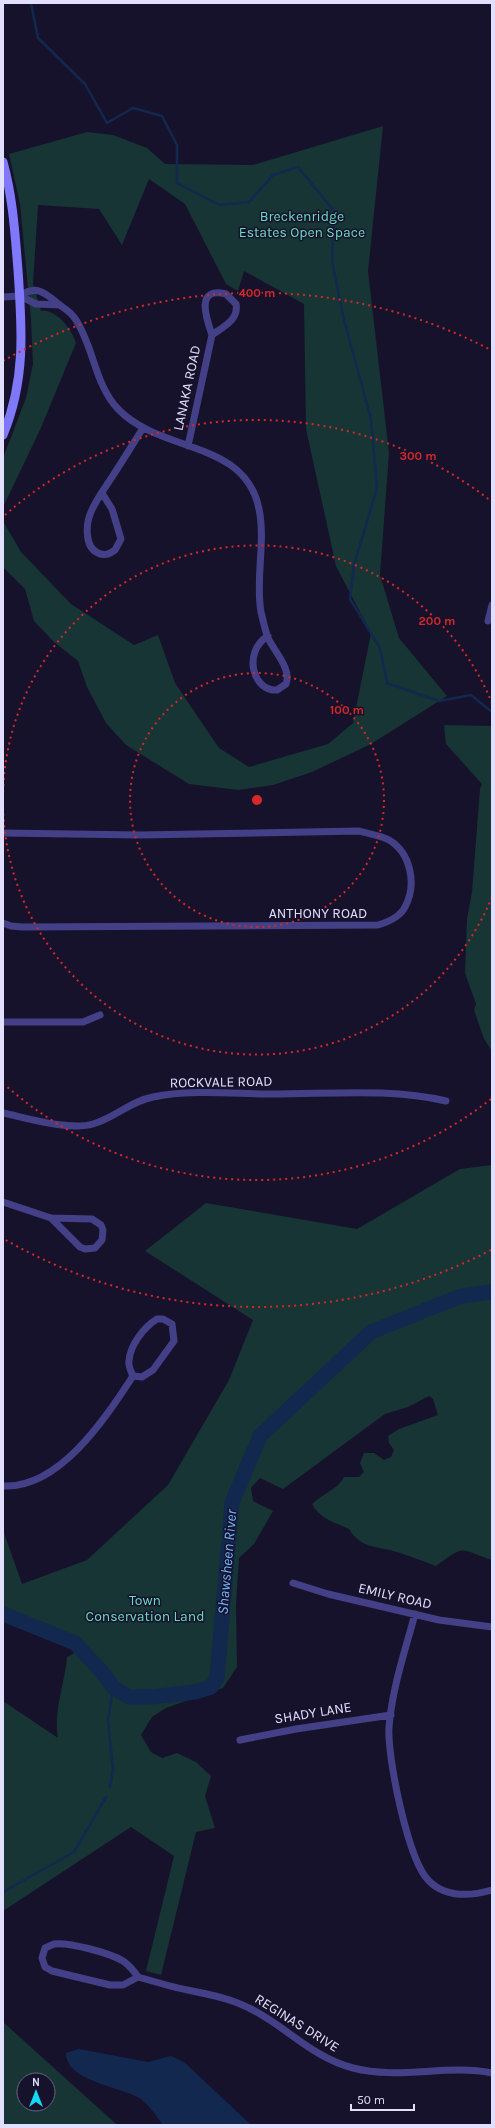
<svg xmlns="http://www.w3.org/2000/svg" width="495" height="2128" font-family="Karla,sans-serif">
<rect width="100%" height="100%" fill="#17122b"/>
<path fill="#163534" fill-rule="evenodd" d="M 383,126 L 368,271 L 389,453 L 380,575 L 399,638 L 447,696 L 371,744 L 312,772 L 273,785 L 238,790 L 189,784 L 126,745 L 106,723 L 87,687 L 78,661 L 54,642 L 34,621 L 25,589 L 3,567 L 3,521 L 21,552 L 71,604 L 134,645 L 158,635 L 175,683 L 219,748 L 249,767 L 328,744 L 353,723 L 371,633 L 336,566 L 306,429 L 304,304 L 244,271 L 238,291 L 226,284 L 185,204 L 149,179 L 122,245 L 99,209 L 38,205 L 33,284 L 41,311 C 57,309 72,330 76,343 L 40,430 L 3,507 L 3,458 L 26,398 L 33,364 L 31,319 L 20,204 L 9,154 L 87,132 L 113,135 L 147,148 L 165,164 L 253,165 Z
M 444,725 L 492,726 L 492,1051 L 484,1039 L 474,1010 L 476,1004 L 465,973 L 467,919 L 472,892 L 480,789 L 482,784 L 446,744 Z
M 492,1165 L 492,1560 C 458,1549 467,1544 436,1566 C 423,1561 410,1556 397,1552 C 377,1546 361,1549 349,1529 C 334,1522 320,1519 312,1504 C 322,1494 338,1489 344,1477 L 359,1477 L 364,1472 L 360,1463 L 364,1453 L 374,1453 L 384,1460 L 391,1457 L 394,1450 L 389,1443 L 388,1436 L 399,1429 L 438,1415 L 433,1399 L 429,1396 L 408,1407 L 385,1414 L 283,1489 L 260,1478 L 251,1488 L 253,1501 L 273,1511 L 254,1544 L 239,1558 L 236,1605 L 237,1667 L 223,1688 L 166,1708 L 152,1717 L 141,1735 L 151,1752 L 162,1758 L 177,1753 L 196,1762 L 211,1776 L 205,1796 L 215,1828 L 196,1832 L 161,1975 L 146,1971 L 174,1856 L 131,1827 L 3,1911 L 3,1701 L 58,1738 C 53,1711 65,1684 67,1657 L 82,1649 L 66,1637 L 22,1624 L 11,1617 L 3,1617 L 3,1530 L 22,1584 L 87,1560 L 168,1485 L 229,1380 L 253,1320 L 145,1251 L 206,1203 L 357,1229 L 460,1169 Z
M 3,2022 L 115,2123 L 117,2125 L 3,2125 ZM 24,2080 L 48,2080 L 48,2104 L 24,2104 Z"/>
<path fill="#12284f" d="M 79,2049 L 148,2062 L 171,2056 L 184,2062 L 251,2125 L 163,2125 C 157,2117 149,2105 141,2099 C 121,2086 66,2082 66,2053 Z"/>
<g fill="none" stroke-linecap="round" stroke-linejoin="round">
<path stroke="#12284f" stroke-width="2.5" d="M 31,3 L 38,38 L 85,84 L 107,123 L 133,108 L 162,116 L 177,145 L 177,183 L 219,205 L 249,202 L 273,175 L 298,167 L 334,211 L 332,261 L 344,320 L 371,419 L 377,488 L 354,565 L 350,599 L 380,648 L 387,683 L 439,701 L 471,695 L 492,712
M 110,1787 L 113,1770 L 108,1721 L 113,1687
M 3,1892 L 74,1852 L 106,1797"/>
<path stroke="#12284f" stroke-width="15" d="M 3,1614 L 75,1643 L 101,1671 L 113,1687 L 129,1697 L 151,1697 L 195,1692 L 211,1687 L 217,1678 L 232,1503 L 260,1436 L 371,1332 L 461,1296 L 492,1292"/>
<path stroke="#444087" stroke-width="7" d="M 20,296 C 38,283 47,295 61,306 C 67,310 72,313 76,320 C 94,348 95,385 118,409 C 161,454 245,439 259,509 C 266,543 255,578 261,612 C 263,620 265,630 268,638 C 274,651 292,669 286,684 L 277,690 C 253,692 242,652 268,636
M 20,296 L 36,304 L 60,305
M 3,297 L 20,296
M 188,446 L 212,335 C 223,327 239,320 236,304 L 226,294 C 194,286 207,320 212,335
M 102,493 L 112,509 L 121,539 L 115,550 C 110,554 104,556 98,553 C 84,547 86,523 91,512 C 95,502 102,492 108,483 C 120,465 131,447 143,428
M 488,621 L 492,605
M 3,833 L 140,835 L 359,831 C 369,834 380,835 389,840 C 411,853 417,885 405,907 C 400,917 388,922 378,925 L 22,927 L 11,926 L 3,923
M 3,1022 L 83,1022 L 100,1015
M 3,1113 C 27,1118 69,1131 93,1124 C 114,1118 131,1101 153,1097 C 192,1089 235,1094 274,1094 C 331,1094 391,1088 446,1101
M 3,1202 L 51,1218 L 92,1219 L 101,1225 L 103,1230 L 102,1240 L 95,1248 L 85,1249 L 80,1247 L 51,1218
M 157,1319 L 163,1319 L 172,1324 L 174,1341 L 153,1370 L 142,1377 L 133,1376 C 131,1371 128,1366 129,1361 C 130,1345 144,1327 157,1319 Z
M 3,1486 C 60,1489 106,1417 133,1376
M 293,1583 L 328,1594 L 439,1620 L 492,1627
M 415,1614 C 405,1651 392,1689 389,1727 C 387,1756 408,1861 429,1881 C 446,1898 471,1896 492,1890
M 240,1740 L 296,1729 L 391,1715
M 54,1944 C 69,1942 110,1953 123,1961 C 129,1965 134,1971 138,1977 L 123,1985 L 110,1985 L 52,1971 L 45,1967 L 42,1958 L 45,1948 Z
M 138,1977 C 149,1980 159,1983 170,1986 C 197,1993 224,1995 249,2008 C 286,2026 311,2057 353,2068 C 399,2080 446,2064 492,2073"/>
<path stroke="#7f79f9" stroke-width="9" d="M 3,162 C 13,198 15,234 18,270 C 22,328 26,380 3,435"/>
</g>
<g fill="none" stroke="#d62828" stroke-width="2" stroke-dasharray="2 4">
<circle cx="257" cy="800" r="127"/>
<path d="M492 897A254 254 0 0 1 3 802M3 798A254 254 0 0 1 492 703"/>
<path d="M491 1099A380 380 0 0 1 5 1085M5 515A380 380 0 0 1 491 501"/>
<path d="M491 1250A507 507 0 0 1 4 1239M3 361A507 507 0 0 1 491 350"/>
</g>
<g text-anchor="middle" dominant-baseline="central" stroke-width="3" stroke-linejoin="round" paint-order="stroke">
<g font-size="14" fill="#6bdcc3" stroke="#17122b">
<text x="302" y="216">Breckenridge<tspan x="302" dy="16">Estates Open Space</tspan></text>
<text x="145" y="1600">Town<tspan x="145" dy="16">Conservation Land</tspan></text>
</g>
<g font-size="14" fill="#e2defe" stroke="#17122b">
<text transform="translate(187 388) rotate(-78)">LANAKA ROAD</text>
<text x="318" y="913">ANTHONY ROAD</text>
<text transform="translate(221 1082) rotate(-1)">ROCKVALE ROAD</text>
<text transform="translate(395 1596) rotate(13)">EMILY ROAD</text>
<text transform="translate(313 1713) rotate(-9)">SHADY LANE</text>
<text transform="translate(297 2023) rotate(32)">REGINAS DRIVE</text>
</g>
<g font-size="15" font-style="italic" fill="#70b6f9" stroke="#17122b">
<text transform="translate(227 1562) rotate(-85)">Shawsheen River</text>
</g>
</g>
<circle cx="257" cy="800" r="6" fill="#d62828" stroke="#17122b" stroke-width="2"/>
<g font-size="12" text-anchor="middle" font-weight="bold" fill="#d62828" stroke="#17122b" stroke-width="3" stroke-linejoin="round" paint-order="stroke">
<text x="257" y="297">400 m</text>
<text x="418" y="460">300 m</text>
<text x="437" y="625">200 m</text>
<text x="347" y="714">100 m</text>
</g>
<rect width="495" height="2128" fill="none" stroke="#e2defe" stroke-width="8"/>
<g transform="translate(36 2092)"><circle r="19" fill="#17122b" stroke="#68647f"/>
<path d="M0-3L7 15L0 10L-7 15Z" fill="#13d9f5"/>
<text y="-6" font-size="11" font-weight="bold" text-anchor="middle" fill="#e2defe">N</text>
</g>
<path d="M351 2104v6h63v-6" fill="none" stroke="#e2defe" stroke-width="2"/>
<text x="357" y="2104" font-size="12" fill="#e2defe" stroke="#17122b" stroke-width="3" paint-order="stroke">50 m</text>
</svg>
